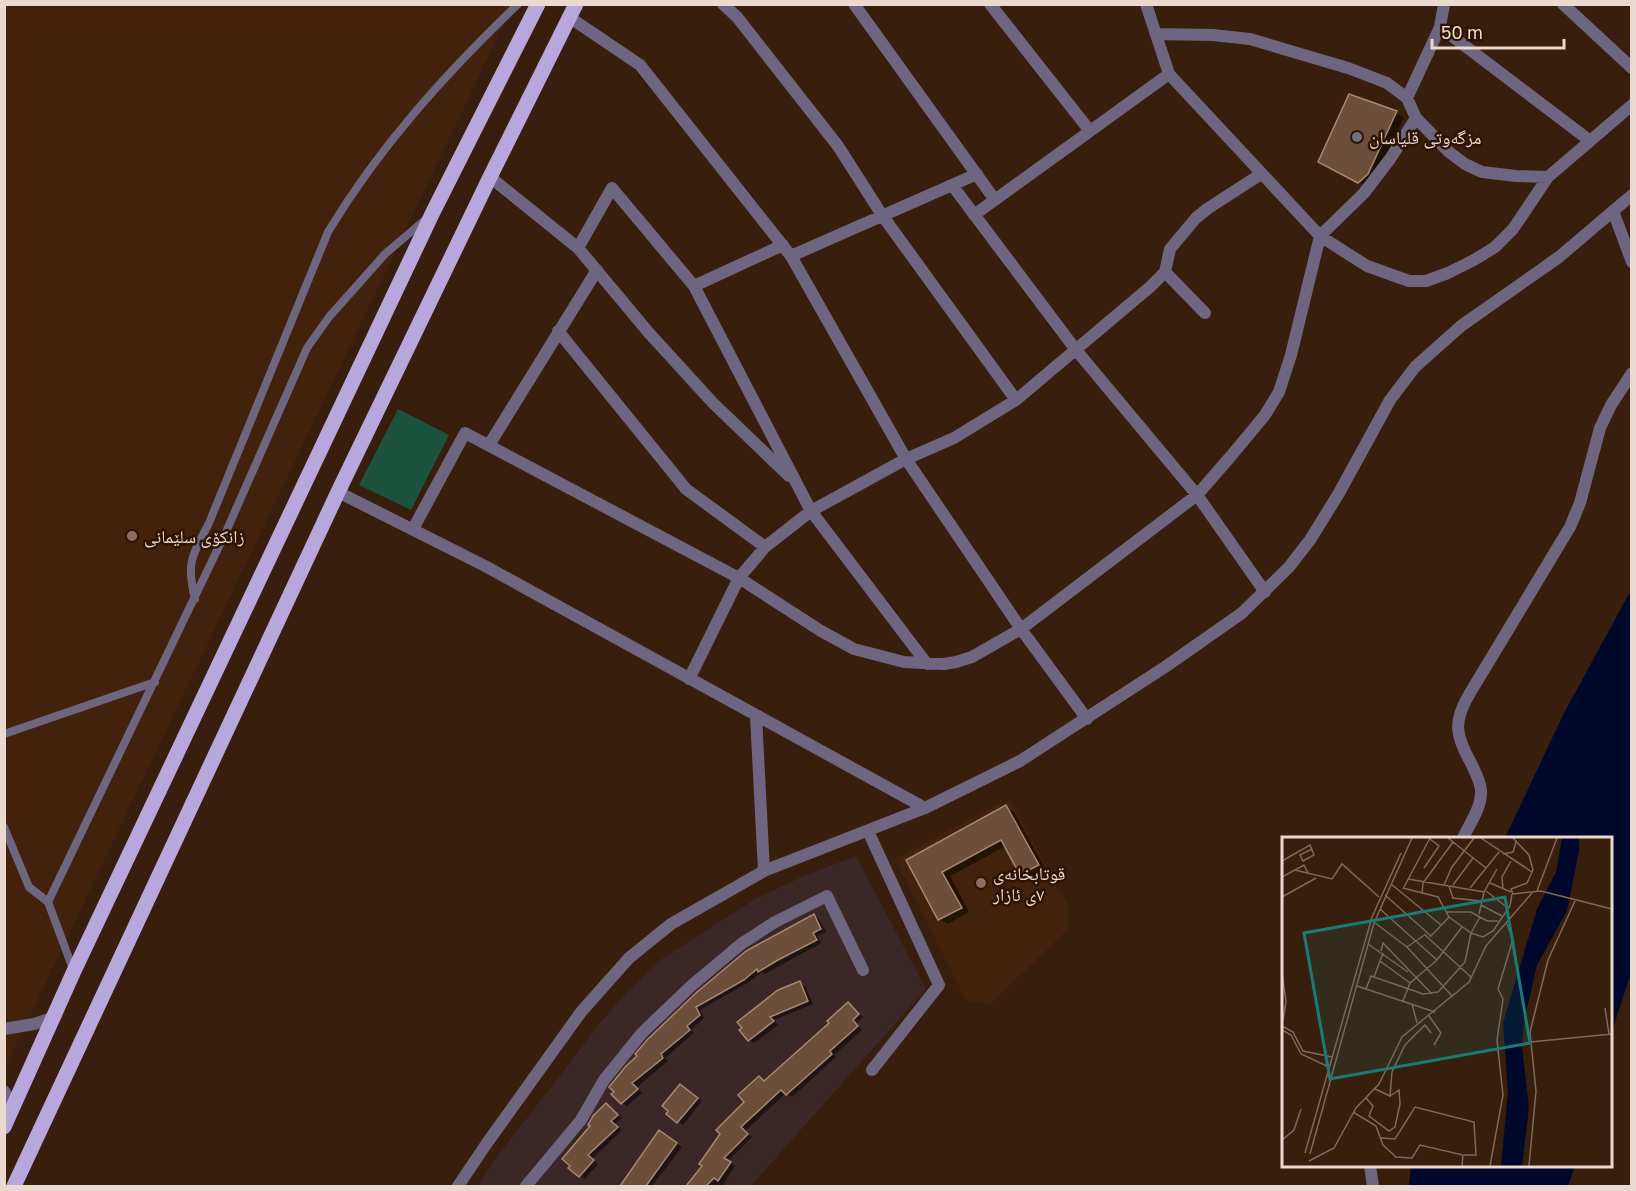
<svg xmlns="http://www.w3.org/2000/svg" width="1636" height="1191" font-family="'Golos Text','Noto Naskh Arabic',sans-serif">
<rect width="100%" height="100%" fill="#381e0d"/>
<path fill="#3b2725" d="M 856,856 L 926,989 L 751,1186 L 478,1186 L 490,1166 L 601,1022 L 625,994 L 662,959 L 757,898 L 804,876 Z"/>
<path fill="#42220c" d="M 5,5 L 513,5 L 5,1068 Z
M 1009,798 L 1069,906 L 1068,929 L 991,1004 L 966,1001 L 895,859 Z"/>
<path fill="#1a523d" d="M 398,409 L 449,435 L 411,510 L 359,485 Z"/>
<path fill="#00092b" d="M 1631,590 L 1631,973 L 1611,1034 L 1610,838 L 1505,838 L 1563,715 Z
M 1411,1166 L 1575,1166 L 1568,1186 L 1409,1186 Z"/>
<path fill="#0007" d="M 1350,96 L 1404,117 L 1376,179 L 1367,186 L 1328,166 Z
M 1006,807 L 1014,812 L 1046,870 L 1029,879 L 1021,874 L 1006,846 L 950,876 L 969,912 L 948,924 L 939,919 L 908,860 Z
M 814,916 L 819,919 L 826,932 L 817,936 L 821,943 L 765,974 L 762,972 L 749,982 L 700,1010 L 704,1018 L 691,1030 L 694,1033 L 665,1058 L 668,1061 L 637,1087 L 642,1093 L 627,1106 L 622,1103 L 639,1056 L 649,1040 Z
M 800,983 L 805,986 L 813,1004 L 774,1020 L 778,1025 L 754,1043 L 749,1040 Z
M 848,1004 L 863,1017 L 857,1023 L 862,1030 L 834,1055 L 836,1057 L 792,1097 L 786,1093 L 745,1131 L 752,1137 L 728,1161 L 735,1166 L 722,1186 L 688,1186 L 704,1166 L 759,1078 L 764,1081 L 831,1023 Z
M 686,1089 L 702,1101 L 683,1125 L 668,1114 Z
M 607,1105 L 622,1118 L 615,1124 L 622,1130 L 592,1159 L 598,1164 L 585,1179 L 570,1168 L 592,1126 Z
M 660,1132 L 682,1147 L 652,1186 L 620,1186 Z"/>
<path fill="#6c4f3b" stroke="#a88773" stroke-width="1.5" d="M 1349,94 L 1397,111 L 1368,174 L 1358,183 L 1318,162 Z
M 1006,805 L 1039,865 L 1020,875 L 1001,840 L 942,872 L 962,908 L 938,920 L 906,860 Z
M 814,914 L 821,929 L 813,933 L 817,940 L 778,960 L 758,972 L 757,969 L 744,980 L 696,1007 L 700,1015 L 687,1026 L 690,1030 L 661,1054 L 663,1058 L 632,1083 L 638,1089 L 621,1104 L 611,1094 L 614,1092 L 609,1087 L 626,1066 L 637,1056 L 635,1054 L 648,1039 L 697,992 L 746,951 Z
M 800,981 L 808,1001 L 770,1017 L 774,1021 L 748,1041 L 739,1030 L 742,1028 L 737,1022 L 778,990 Z
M 848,1002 L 859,1014 L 853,1020 L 858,1026 L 830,1051 L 832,1054 L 786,1095 L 781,1090 L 741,1127 L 748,1134 L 724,1158 L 731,1162 L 718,1181 L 714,1178 L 706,1186 L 686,1186 L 702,1166 L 699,1164 L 720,1134 L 716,1130 L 744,1102 L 738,1095 L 759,1076 L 764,1081 L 829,1023 L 827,1021 Z
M 680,1084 L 698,1098 L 677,1123 L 666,1114 L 668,1111 L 662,1106 Z
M 606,1103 L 618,1115 L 611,1121 L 618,1127 L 588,1155 L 594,1160 L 579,1177 L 568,1168 L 570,1166 L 562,1159 L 590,1126 L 588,1125 L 593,1116 Z
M 659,1130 L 677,1143 L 646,1186 L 620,1186 Z"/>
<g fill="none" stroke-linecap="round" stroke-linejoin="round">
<path stroke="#6e6680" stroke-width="8" d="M 195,599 C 186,562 192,556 209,523 L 328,232 C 379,147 446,73 518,4
M 4,734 L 155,682
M 4,827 L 29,887 L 48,902 L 73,969
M 48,902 L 225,534 L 307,348 L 329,317 L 385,254 L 426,219"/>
<path stroke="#6e6680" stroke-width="12" d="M 723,4 L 737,17 L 838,146 L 882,215 L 1016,400
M 854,4 L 995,200
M 990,4 L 1090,131
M 1146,4 L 1169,74 L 1320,236 L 1364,193 L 1390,159 L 1416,118
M 1563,4 L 1632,68
M 569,17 L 640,65 L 791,256 L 906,459 L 1021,629 L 1087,719
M 1440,27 L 1589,140
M 1156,34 L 1213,35 L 1250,39 L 1348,68 L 1387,83 L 1407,98 L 1416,118 L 1449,152 L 1465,164 L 1482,172 L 1516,176 L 1548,177
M 1407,98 L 1440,27 L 1444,4
M 490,177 L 578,248 L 649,333 L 713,403 L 789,476
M 952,185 L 1076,350 L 1197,495 L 1265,592
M 1613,211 L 1632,262
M 974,215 L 1169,74
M 578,248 L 612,188 L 694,286 L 811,511 L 927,664
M 791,256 L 977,174
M 1165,272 L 1205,313
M 694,286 L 783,245
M 558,331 L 686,489 L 765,547
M 489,445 L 597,270
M 338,492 L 485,566 L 925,808
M 413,529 L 465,433 L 739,578 L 821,631 L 854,649 L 904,662 L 944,664 L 956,662 L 972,657 L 1021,629 L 1197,495 L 1231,456 L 1265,415 L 1279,392 L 1291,355 L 1320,236 L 1367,266 L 1409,281 L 1426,281 L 1448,273 L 1474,260 L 1495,247 L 1513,229 L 1548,177 L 1632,105
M 689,679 L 739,578 L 765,547 L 811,511 L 906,459 L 954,438 L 1016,400 L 1150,287 L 1165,272 L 1170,249 L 1196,218 L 1207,209 L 1261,174
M 756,716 L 764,871
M 868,831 L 939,985 L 872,1070
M 1463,838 C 1470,823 1482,807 1481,790 C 1480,780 1475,772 1471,763 C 1455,735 1453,721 1470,693 L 1570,527 L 1580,503 L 1600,428 L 1611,405 L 1632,373
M 4,1029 L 34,1024 L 55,1017
M 4,1091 L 14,1108
M 1370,1166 L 1373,1186
M 526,1186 L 581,1120 L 604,1080 L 642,1033 L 691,986 L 741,944 L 775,922 L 827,896 L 863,970"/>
<path stroke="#6e6680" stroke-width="12" d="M 458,1186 L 487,1143 L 581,1012 L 629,958 L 671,924 L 764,871 L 925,808 L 1020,761 L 1165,667 L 1242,613 L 1289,567 L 1310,540 L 1339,493 L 1390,400 L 1415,367 L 1461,326 L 1559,257 L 1632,195"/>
<path stroke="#b7a7dd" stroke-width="15" d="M 4,1127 L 74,971 L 433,212 L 538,4
M 14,1186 L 338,492 L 490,177 L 576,4"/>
</g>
<circle fill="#6b7280" stroke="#2e1404" stroke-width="2" cx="1357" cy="137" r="6"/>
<g fill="#8d6e63" stroke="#2e1404" stroke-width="2">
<circle cx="132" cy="536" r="6"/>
<circle cx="981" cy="883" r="6"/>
</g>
<g text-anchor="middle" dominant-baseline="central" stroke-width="5" stroke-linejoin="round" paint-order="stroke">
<g font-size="18" fill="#ebd8ce" stroke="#2e1404" text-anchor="start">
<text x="1369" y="137">مزگەوتی قلیاسان</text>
<text x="144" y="536">زانکۆی سلێمانی</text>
<text x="993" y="873">قوتابخانەی<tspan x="993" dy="21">٧ی ئازار</tspan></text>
</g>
</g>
<g transform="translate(1282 837)">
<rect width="330" height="330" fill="#381e0d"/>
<path d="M 280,1 L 297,1 L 297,14 L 285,74 L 255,128 L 242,184 L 240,210 L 247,270 L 240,329 L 219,329 L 226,255 L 221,186 L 255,72 L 274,35 Z" fill="#00092b"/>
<path fill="none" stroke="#80685a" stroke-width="1.5" d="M 166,1 L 204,31M 199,1 L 250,35M 231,1 L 247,18 L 251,33 L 245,46 L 229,52 L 231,57 L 259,54 L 330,72M 221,17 L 231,15 L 234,5M 0,24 L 28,8 L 32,18 L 21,24 L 18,18 L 30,12M 142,31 L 157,9 L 148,2M 13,33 L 50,42 L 60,27 L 97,60M 0,40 L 22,28 L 26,36M 126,42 L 202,55M 208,46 L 229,55M 109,47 L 159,88M 162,48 L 170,30 L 192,1M 171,48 L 191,21M 167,49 L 171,61 L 199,64M 121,51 L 156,60 L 167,80 L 189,96 L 198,80M 188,51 L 217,15M 121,52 L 148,1M 221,52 L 220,40 L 229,24M 204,54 L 226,71M 255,54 L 275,1M 140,57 L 141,46 L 171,5M 103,58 L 149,99M 0,60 L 34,41M 199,68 L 220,79M 98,72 L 155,123M 165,75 L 189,75 L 205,84 L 216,84M 197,77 L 202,55 L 215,32M 93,86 L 125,110 L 171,160M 143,98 L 190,141M 148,100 L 167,80M 86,107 L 126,135M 125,110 L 144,97M 99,114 L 101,106 L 150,157M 98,124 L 128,146M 0,135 L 4,165 L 0,189 L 11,195 L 21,214 L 50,220M 92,140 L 101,116M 75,149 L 153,175M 0,150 L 0,177M 84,152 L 89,139 L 141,157 L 156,155 L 183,125 L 189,96 L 201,100 L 211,94 L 228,69 L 230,57M 121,164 L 128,146 L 155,123 L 180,90M 130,167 L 135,186M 323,171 L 327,197M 147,179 L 159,196 L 152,208M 0,193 L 9,198 L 19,217 L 47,230M 248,205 L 330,197M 93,252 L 108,259 L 110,235 L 123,208 L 143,188 L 149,196M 84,261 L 91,269 L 87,279 L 107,294 L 113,290 L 118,267 L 117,253 L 108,259M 71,275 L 94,289 L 101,308 L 114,320 L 130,321 L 138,308 L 181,318 L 180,329M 99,301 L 113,302 L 133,270 L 192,285 L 194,318 L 182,318M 0,303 L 12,293 L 19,272M 23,316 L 90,80 L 119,16M 28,317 L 92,86 L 130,1M 27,324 L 52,311 L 74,271 L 97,247 L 120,200 L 187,145 L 204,109 L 250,56M 208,329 L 221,258 L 215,203 L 221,162 L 216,152 L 231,102 L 225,87M 247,329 L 254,254 L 248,195 L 266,123 L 293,64"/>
<path fill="#1a7b73" fill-opacity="0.15" stroke="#1a7b73" stroke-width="3" d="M 223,60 L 248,206 L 48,242 L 22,96 Z"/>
<rect width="330" height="330" fill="none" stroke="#ebd8ce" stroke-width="3"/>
</g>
<rect width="1636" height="1191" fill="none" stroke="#ebd8ce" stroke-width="12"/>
<path d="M1432 39v9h132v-9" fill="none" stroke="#ebd8ce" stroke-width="3"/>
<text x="1441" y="39" font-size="18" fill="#ebd8ce" stroke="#2e1404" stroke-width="4.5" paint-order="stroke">50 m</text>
</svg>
